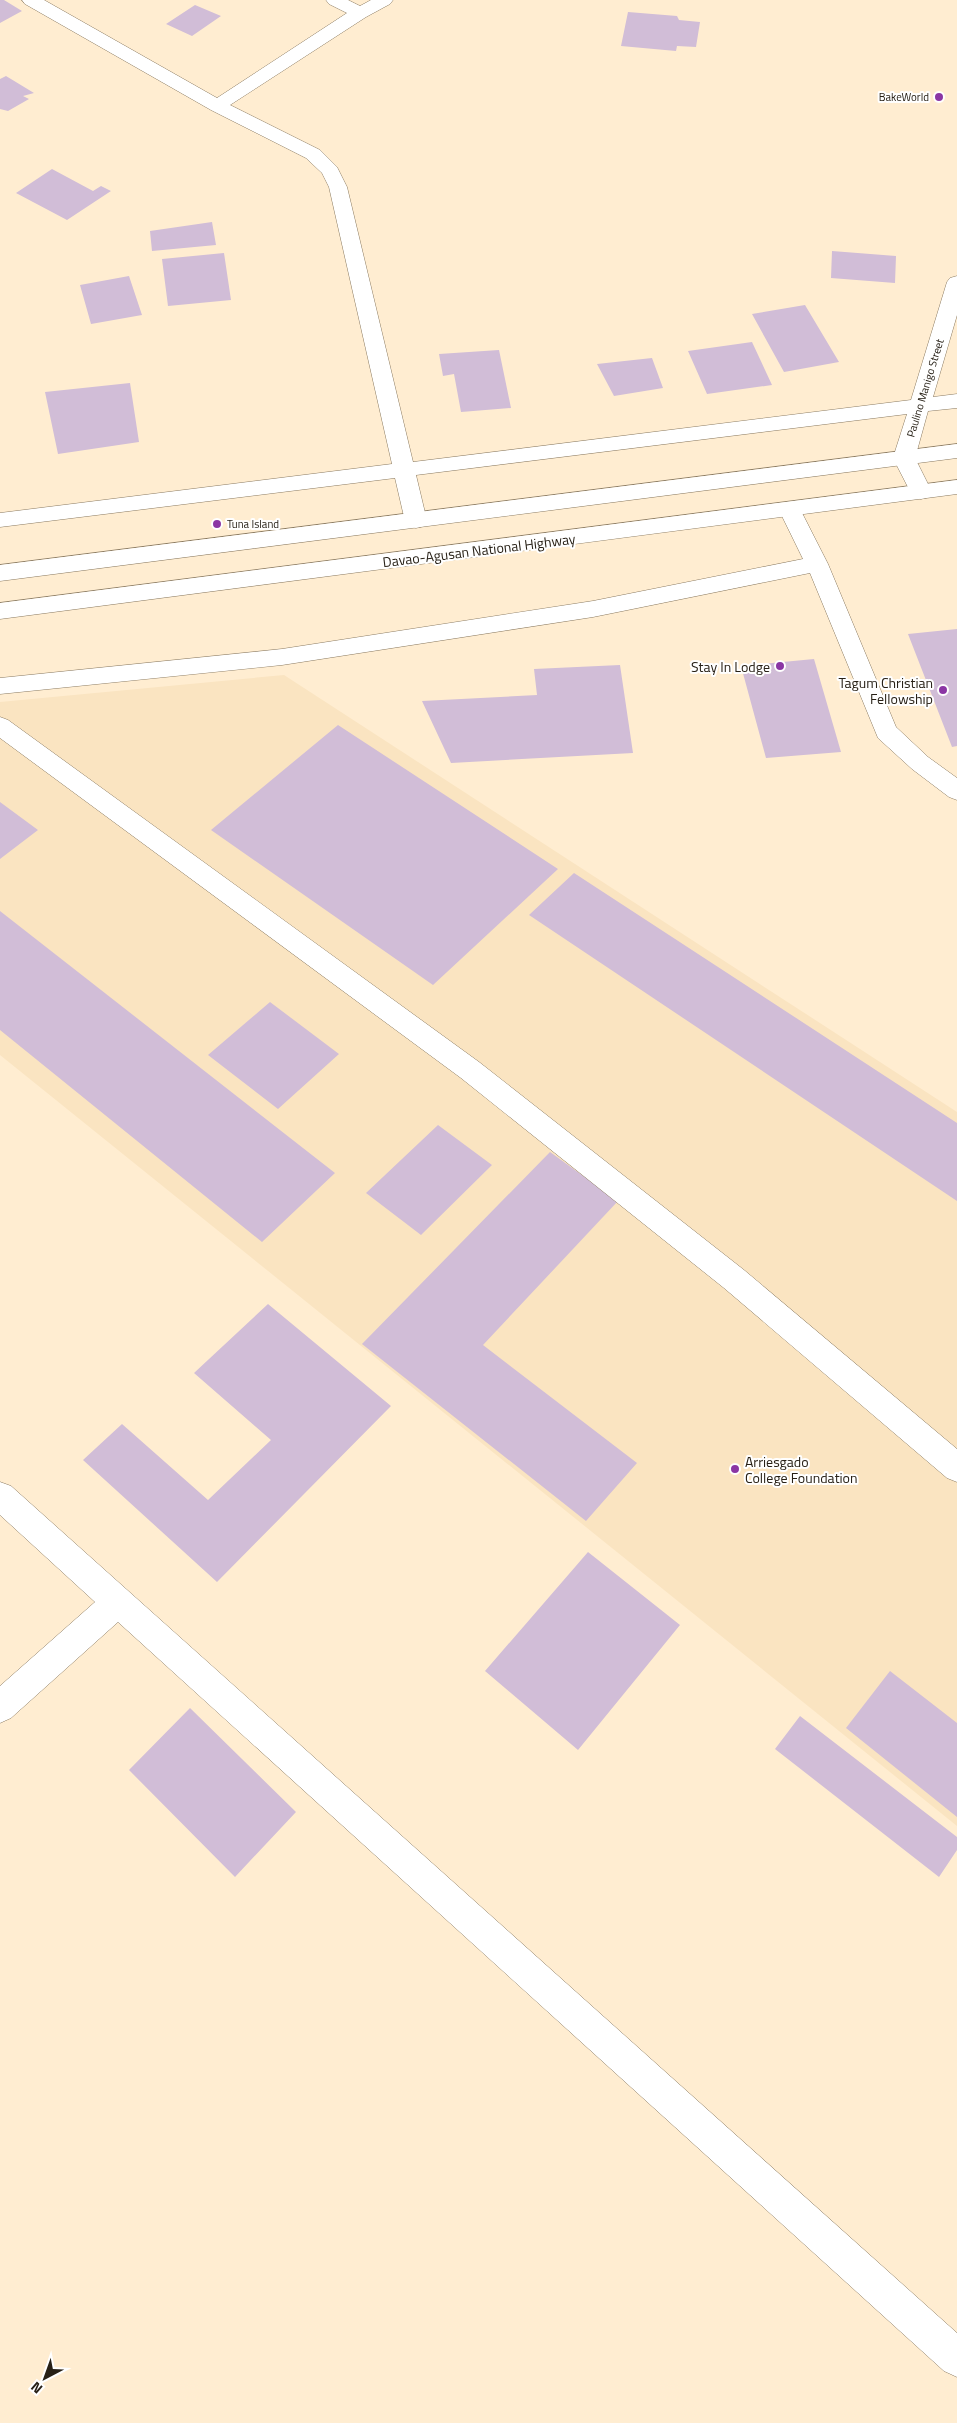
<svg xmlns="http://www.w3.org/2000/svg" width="957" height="2423" font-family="'Titillium Web',sans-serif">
<rect width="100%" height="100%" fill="#ffedd1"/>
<path fill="#fae4c1" d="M 284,675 L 957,1112 L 957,1826 L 0,1055 L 0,702 Z"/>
<path fill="#d1bdd7" d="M 0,0 L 4,0 L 22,11 L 0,23 Z
M 195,5 L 221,16 L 192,36 L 166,24 Z
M 628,12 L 677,16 L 679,20 L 700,22 L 696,47 L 677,46 L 676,51 L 621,46 Z
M 6,76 L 34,93 L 23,96 L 29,99 L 8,111 L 0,109 L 0,79 Z
M 52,169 L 93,191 L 101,186 L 111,191 L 67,220 L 16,193 Z
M 212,222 L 216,245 L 152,251 L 150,231 Z
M 832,251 L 896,256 L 895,283 L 831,278 Z
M 224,253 L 231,300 L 168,306 L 162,259 Z
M 129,276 L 142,315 L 91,324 L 80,285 Z
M 805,305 L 839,362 L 784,372 L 752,314 Z
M 752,342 L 772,385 L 707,394 L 688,351 Z
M 499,350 L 511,408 L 461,412 L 454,374 L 443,376 L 439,354 Z
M 652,358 L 663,388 L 614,396 L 597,364 Z
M 130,383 L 139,442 L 58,454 L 45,392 Z
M 957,629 L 957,746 L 952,747 L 908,634 Z
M 814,659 L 841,752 L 766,758 L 741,666 Z
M 620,665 L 633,753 L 451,763 L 422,701 L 537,695 L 534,669 Z
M 338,725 L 558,869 L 433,985 L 211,830 Z
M 0,802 L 38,830 L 0,859 Z
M 574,873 L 957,1123 L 957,1201 L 529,915 Z
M 0,911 L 335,1173 L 262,1242 L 0,1030 Z
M 270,1002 L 339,1054 L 278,1109 L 208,1055 Z
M 438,1125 L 492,1165 L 421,1235 L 366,1193 Z
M 550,1152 L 618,1201 L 483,1345 L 637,1463 L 586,1521 L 362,1344 Z
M 268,1304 L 391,1406 L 217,1582 L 83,1460 L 122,1424 L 208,1500 L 271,1440 L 194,1373 Z
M 588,1552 L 680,1625 L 578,1750 L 485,1671 Z
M 890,1671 L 957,1723 L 957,1817 L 846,1728 Z
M 190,1708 L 296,1812 L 235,1877 L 129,1770 Z
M 800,1716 L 957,1837 L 957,1850 L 939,1877 L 775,1749 Z"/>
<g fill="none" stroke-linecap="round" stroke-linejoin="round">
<defs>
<path id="minor" d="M 22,0 L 44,0 L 217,98 L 347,13 L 329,4 L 326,0 L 348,0 L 360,6 L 371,0 L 393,0 L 390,4 L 366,17 L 230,105 L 320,150 L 337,167 L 347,187 L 413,462 L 911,400 L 947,282 L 950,278 L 957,276 L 957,315 L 933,397 L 957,394 L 957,408 L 928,411 L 915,458 L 932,492 L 929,497 L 921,499 L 913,497 L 893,458 L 907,414 L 416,475 L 427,521 L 424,526 L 416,528 L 408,526 L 405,521 L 395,478 L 0,527 L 0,513 L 392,464 L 329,187 L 322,173 L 306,158 L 211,110 L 25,4 Z
M 790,503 L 798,505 L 828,564 L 896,727 L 928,757 L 957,778 L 957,800 L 949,797 L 912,769 L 878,738 L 810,573 L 593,617 L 282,665 L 0,694 L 0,678 L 282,649 L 593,601 L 803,559 L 779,510 L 782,505 Z
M 0,717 L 8,720 L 479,1062 L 744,1270 L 957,1449 L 957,1482 L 947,1478 L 724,1288 L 461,1078 L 0,738 Z
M 0,1482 L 11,1486 L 957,2333 L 957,2377 L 944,2371 L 118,1622 L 11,1718 L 0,1723 L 0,1686 L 95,1602 L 0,1515 Z"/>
<path id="highway" d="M 957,444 L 957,458 L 0,581 L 0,565 Z
M 957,480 L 957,494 L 0,619 L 0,603 Z"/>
</defs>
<use href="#minor" stroke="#8a7a61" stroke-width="1"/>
<use href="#highway" stroke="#8a7a61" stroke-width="1"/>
<use href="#minor" fill="#fff" fill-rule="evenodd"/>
<use href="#highway" fill="#fff" fill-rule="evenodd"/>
</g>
<g fill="#8b36a4" stroke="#fff" stroke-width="2">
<circle cx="939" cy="97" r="5"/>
<circle cx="217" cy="524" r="5"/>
<circle cx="780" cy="666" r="5"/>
<circle cx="943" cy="690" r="5"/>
<circle cx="735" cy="1469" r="5"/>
</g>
<g text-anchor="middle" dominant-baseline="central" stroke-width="4" stroke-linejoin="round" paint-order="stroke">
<g font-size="11" fill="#272016" stroke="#fff" text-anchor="end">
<text x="929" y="97">BakeWorld</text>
<text x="227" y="524" text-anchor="start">Tuna Island</text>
</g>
<g font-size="11" fill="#272016" stroke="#fff">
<text transform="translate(925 388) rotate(-73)">Paulino Manigo Street</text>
</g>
<g font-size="14" fill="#272016" stroke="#fff">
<text transform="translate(479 550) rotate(-7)">Davao-Agusan National Highway</text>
</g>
<g font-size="14" fill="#272016" stroke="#fff" text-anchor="end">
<text x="770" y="666">Stay In Lodge</text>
<text x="933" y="682">Tagum Christian<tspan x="933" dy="16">Fellowship</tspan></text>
<text x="745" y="1461" text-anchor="start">Arriesgado<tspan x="745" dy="16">College Foundation</tspan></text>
</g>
</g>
<g transform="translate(45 2378) rotate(221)" stroke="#ffffff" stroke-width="4" paint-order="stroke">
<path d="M0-4L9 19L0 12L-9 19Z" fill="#272016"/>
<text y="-8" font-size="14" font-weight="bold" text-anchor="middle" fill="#272016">N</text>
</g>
</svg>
